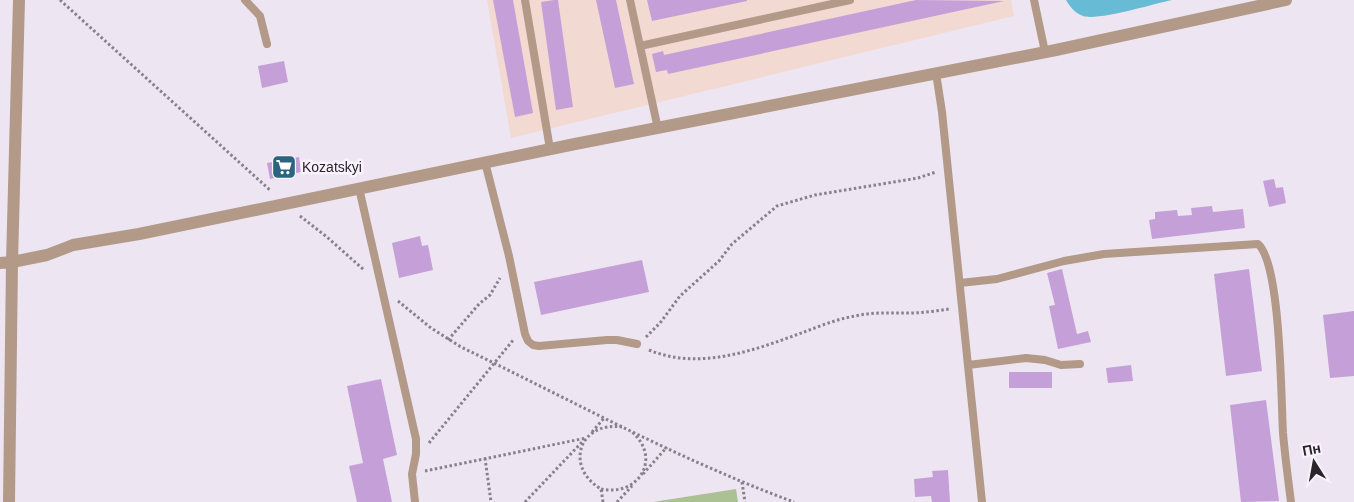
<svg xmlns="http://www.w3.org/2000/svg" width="1354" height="502" font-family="Helvetica,sans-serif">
<rect width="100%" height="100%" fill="#eee5f2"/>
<path fill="#f2d9d2" d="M 487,0 L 1011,0 L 1014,16 L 511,138 Z"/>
<path fill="#abc193" d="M 736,489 L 738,502 L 653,502 Z"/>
<path fill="#68bbd4" d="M 1066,0 L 1172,0 C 1153,4 1098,21 1083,16 C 1075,13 1070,7 1066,0 Z"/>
<path fill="#c5a0d8" d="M 493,0 L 513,0 L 533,113 L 515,117 Z
M 554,0 L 558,0 L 573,107 L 556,110 L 541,2 Z
M 596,0 L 616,0 L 634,84 L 615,88 Z
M 647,0 L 747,0 L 747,1 L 652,21 Z
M 916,0 L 1004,1 L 668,74 L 667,70 L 656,72 L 652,54 L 663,51 L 664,55 Z
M 284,61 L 288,82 L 262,88 L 258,66 Z
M 299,157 L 301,172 L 270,179 L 267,163 Z
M 1274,179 L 1276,188 L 1283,187 L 1286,203 L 1269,207 L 1263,181 Z
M 1212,206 L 1213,212 L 1243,209 L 1245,228 L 1152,239 L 1149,220 L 1155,219 L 1155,212 L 1177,210 L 1178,216 L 1192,215 L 1191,208 Z
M 420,236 L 422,246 L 428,245 L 433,270 L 399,278 L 392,243 Z
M 642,260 L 649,292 L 541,315 L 534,282 Z
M 1062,269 L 1077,334 L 1088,331 L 1091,342 L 1058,349 L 1049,306 L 1055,305 L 1047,273 Z
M 1249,269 L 1262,371 L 1226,376 L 1214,274 Z
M 1354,311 L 1354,376 L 1330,378 L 1323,315 Z
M 1131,365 L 1133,381 L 1108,383 L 1106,368 Z
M 1009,372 L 1052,372 L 1052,388 L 1009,388 Z
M 381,379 L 397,455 L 383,459 L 392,502 L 357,502 L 349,466 L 363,463 L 347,386 Z
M 1266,400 L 1279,501 L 1241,502 L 1230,405 Z
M 948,470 L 950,502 L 932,502 L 931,496 L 915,497 L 914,479 L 933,477 L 932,471 Z"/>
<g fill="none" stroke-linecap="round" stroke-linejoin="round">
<path stroke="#87818a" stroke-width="3" stroke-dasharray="2.5 2.5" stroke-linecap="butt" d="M 60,0 L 271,191
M 300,216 L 327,237 L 364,270
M 398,301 L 431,328 L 461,347 C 571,400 679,460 794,502
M 646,337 L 660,323 L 680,296 L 719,261 L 732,244 L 777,206 L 815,195 L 918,178 L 936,172
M 448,340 L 479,304 L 490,295 L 500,278
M 649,350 C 700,371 755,350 804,332 C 820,326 837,319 855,316 C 872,312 890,313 908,313 C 922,313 936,311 949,309
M 592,432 L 605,417
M 429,443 L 514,339
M 485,458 L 491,502
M 425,471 L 586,438
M 643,474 L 667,447
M 742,482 L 745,502
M 601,489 C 639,497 662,458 632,432
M 525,502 L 584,440
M 603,502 L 601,489 C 564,467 579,421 622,427
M 617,502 L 632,486"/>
<path stroke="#b39987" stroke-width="8" d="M 245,0 L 260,16 L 267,44
M 525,0 L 550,149
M 630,0 L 658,129
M 1034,0 L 1045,52
M 640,46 L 850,0
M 936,73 L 942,112 L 982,502
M 485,162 L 509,256 L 525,334 L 528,341 L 533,345 L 539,346 L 607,340 L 617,340 L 637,344
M 359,188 L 416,439 L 416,454 L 412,474 L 415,502
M 960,283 L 997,279 L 1064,261 L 1104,254 L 1258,244 C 1281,264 1281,399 1283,433 C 1285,456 1288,479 1291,502
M 968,365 L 1026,358 L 1045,360 L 1061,365 L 1080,364"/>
<path stroke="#b39987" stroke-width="12" d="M 0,263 L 12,262 L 47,255 L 73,245 L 139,234 L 575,144 L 1056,50 L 1286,0
M 9,502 L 12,262 L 19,0"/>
</g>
<defs>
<symbol id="supermarket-square" viewBox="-11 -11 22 22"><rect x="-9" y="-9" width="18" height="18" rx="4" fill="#2b647e" stroke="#faf3fe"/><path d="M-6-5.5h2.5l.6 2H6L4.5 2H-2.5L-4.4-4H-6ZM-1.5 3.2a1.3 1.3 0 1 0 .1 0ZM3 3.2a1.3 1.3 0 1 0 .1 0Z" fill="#fff"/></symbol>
</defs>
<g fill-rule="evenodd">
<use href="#supermarket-square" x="270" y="153" width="28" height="28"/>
</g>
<g text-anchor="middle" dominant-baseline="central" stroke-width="5" stroke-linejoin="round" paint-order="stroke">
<g font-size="14" fill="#29262b" stroke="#faf3fe" text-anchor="start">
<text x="302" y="167">Kozatskyi</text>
</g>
</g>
<g transform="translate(1314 462) rotate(349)" stroke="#faf3fe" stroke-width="4" paint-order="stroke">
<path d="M0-4L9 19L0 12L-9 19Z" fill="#29262b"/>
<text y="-8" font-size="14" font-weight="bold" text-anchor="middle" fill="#29262b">Пн</text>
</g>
</svg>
